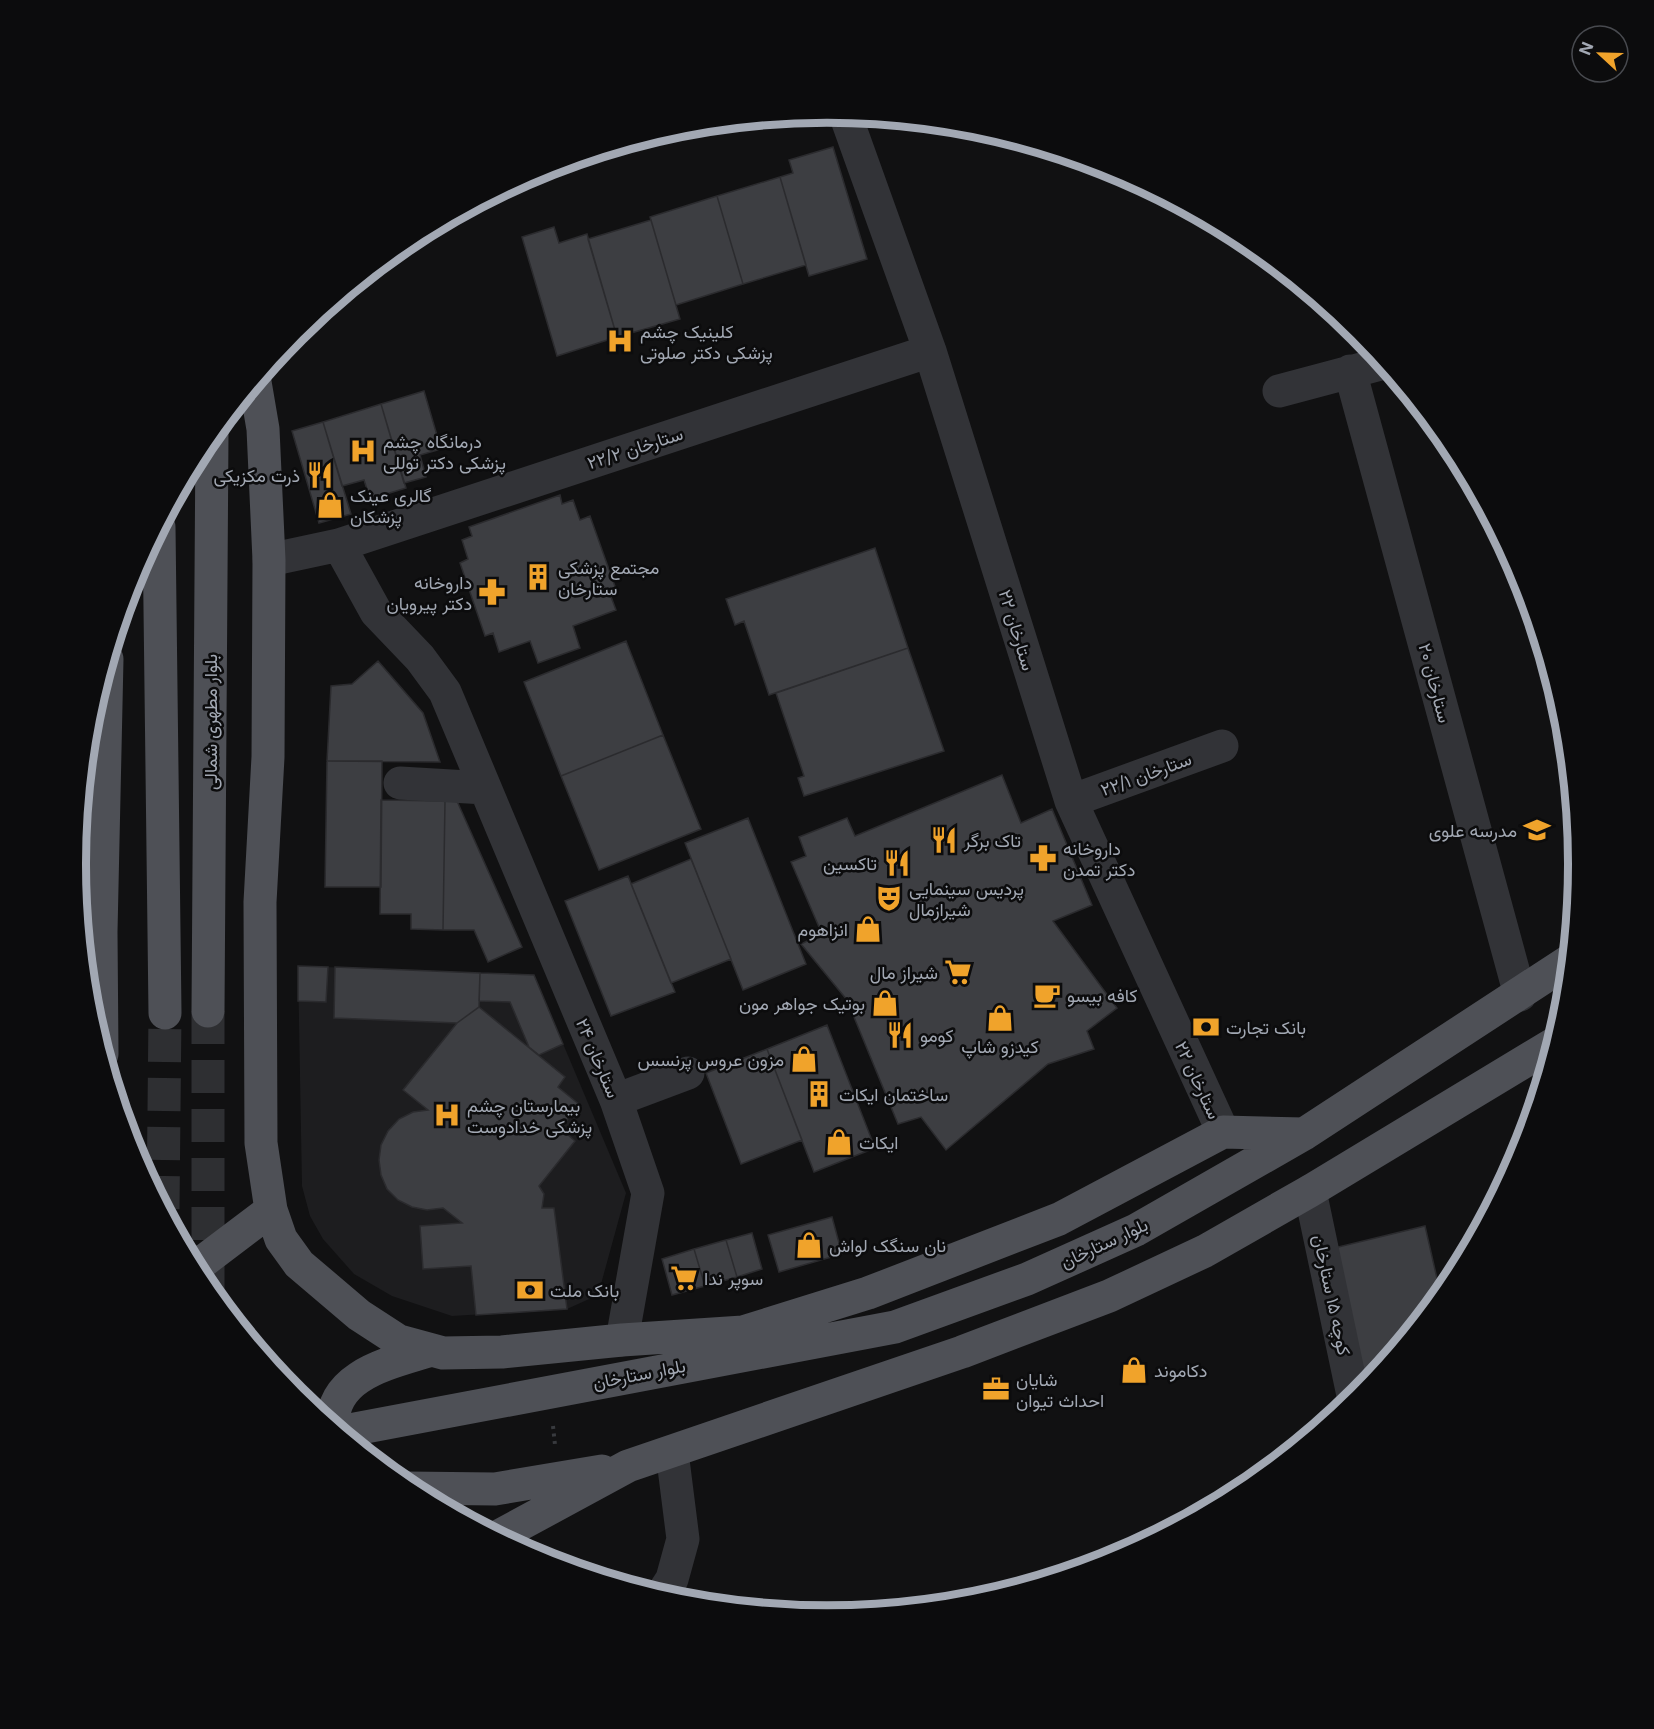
<svg xmlns="http://www.w3.org/2000/svg" width="1654" height="1729" font-family="Inter,Vazirmatn,sans-serif">
<rect width="100%" height="100%" fill="#111112"/>
<path fill="#1d1d1f" d="M 298,966 L 534,975 L 626,1193 L 598,1295 L 567,1309 L 452,1316 L 392,1296 L 354,1274 L 323,1239 L 310,1216 L 302,1186 Z"/>
<path fill="#3d3e42" stroke="#2b2b2e" stroke-width="1.5" d="M 833,147 L 867,259 L 809,276 L 780,177 L 793,173 L 789,160 Z
M 780,177 L 806,265 L 743,284 L 717,196 Z
M 717,196 L 743,284 L 676,305 L 650,217 Z
M 651,220 L 680,319 L 617,337 L 588,239 Z
M 554,227 L 559,243 L 587,234 L 617,337 L 557,356 L 522,237 Z
M 424,391 L 441,449 L 420,455 L 426,477 L 404,483 L 381,404 Z
M 381,404 L 406,488 L 370,499 L 364,480 L 342,486 L 323,422 Z
M 323,422 L 351,514 L 319,523 L 292,431 Z
M 560,495 L 562,504 L 573,500 L 580,520 L 590,516 L 617,592 L 610,594 L 616,610 L 573,626 L 580,648 L 538,663 L 530,641 L 499,652 L 493,633 L 485,636 L 460,563 L 468,559 L 462,540 L 472,536 L 469,527 Z
M 875,548 L 908,648 L 769,695 L 744,621 L 735,625 L 726,599 Z
M 626,641 L 663,735 L 561,776 L 524,682 Z
M 908,648 L 944,751 L 804,796 L 798,778 L 804,776 L 776,693 Z
M 378,661 L 423,713 L 440,762 L 327,761 L 331,686 L 352,684 Z
M 663,735 L 701,829 L 599,870 L 561,776 Z
M 327,761 L 382,761 L 381,887 L 325,887 Z
M 1002,775 L 1021,823 L 1052,809 L 1092,905 L 1053,921 L 1117,1008 L 1087,1031 L 1094,1049 L 1048,1064 L 946,1150 L 921,1117 L 898,1124 L 847,1000 L 801,944 L 822,934 L 791,862 L 806,856 L 799,837 L 847,818 L 855,836 Z
M 381,800 L 445,801 L 443,930 L 411,929 L 411,914 L 380,914 Z
M 445,801 L 457,801 L 522,947 L 488,962 L 474,930 L 443,930 Z
M 748,818 L 806,964 L 743,990 L 685,843 Z
M 691,859 L 731,959 L 671,983 L 631,884 Z
M 628,876 L 675,992 L 611,1016 L 565,901 Z
M 298,966 L 328,967 L 326,1002 L 298,1001 Z
M 335,967 L 480,973 L 479,1007 L 457,1023 L 334,1018 Z
M 480,973 L 534,975 L 563,1044 L 539,1055 L 529,1047 L 510,1002 L 479,1001 Z
M 479,1007 L 565,1077 L 558,1087 L 580,1105 L 560,1128 L 575,1141 L 539,1186 L 544,1194 L 542,1208 L 554,1208 L 567,1309 L 476,1315 L 471,1266 L 423,1269 L 420,1226 L 462,1223 L 443,1208 L 427,1210 L 412,1207 L 398,1200 L 387,1189 L 381,1175 L 379,1160 L 381,1145 L 388,1131 L 399,1119 L 413,1112 L 428,1110 L 403,1090 L 457,1023 Z
M 827,1025 L 875,1148 L 814,1172 L 767,1049 Z
M 767,1049 L 802,1140 L 741,1164 L 706,1073 Z
M 832,1217 L 842,1254 L 779,1272 L 768,1235 Z
M 1425,1226 L 1441,1296 L 1380,1370 L 1360,1375 L 1330,1249 Z
M 752,1233 L 762,1269 L 737,1277 L 726,1240 Z
M 726,1240 L 737,1277 L 705,1286 L 694,1249 Z
M 694,1249 L 705,1286 L 672,1295 L 662,1259 Z"/>
<g fill="none" stroke-linecap="round" stroke-linejoin="round">
<path stroke="#2e2f32" stroke-width="33" stroke-dasharray="33 16" stroke-linecap="butt" d="M 208,1011 L 208,1290
M 163,1209 L 165,1013"/>
<path stroke="#383a3e" stroke-width="4" stroke-dasharray="3 4.5" stroke-linecap="butt" d="M 553,1426 L 555,1445"/>
<path stroke="#323337" stroke-width="33" d="M 845,114 L 930,351 L 1071,801 L 1223,1132
M 1350,371 L 1520,995
M 1279,391 L 1384,363
M 339,545 L 376,612 L 420,658 L 445,692 L 616,1100 L 648,1193 L 622,1340
M 269,560 L 339,545 L 930,351
M 400,783 L 485,788
M 1071,801 L 1222,746
M 616,1100 L 688,1073
M 1310,1191 L 1354,1400
M 661,1596 L 672,1579 L 683,1539 L 672,1452"/>
<path stroke="#4e5056" stroke-width="33" d="M 255,382 L 263,429 L 269,560 L 268,757 L 260,902 L 261,1143 L 271,1210 L 281,1239 L 299,1264 L 359,1315 L 399,1341 L 443,1353 L 502,1352 L 622,1340 L 743,1332 L 868,1293 L 1059,1219 L 1223,1132 L 1304,1134
M 159,527 L 165,1013
M 208,1011 L 212,434
M 102,1054 L 101,932 L 107,659
M 192,1264 L 205,1260 L 271,1210
M 333,1427 C 330,1374 391,1363 431,1350
M 339,1432 L 895,1327 L 1027,1279 L 1136,1230 L 1304,1134 L 1569,961
M 407,1488 L 495,1489 L 602,1471
M 497,1537 L 628,1466 L 962,1352 L 1109,1296 L 1205,1251 L 1310,1191 L 1555,1043"/>
</g>
<defs>
<symbol id="hospital-bare" viewBox="-9 -9 18 18"><path d="M-5-5h3v3.5h4V-5h3V5h-3V1.5h-4V5h-3Z" fill="#f0a32b" stroke="#0c0c0d" stroke-width="2.5" paint-order="stroke"/></symbol>
<symbol id="restaurant-bare" viewBox="-9 -9 18 18"><path d="M-5-6h1v4h1v-4h1v4h1v-4h1v5L-1.5 .5V6h-2V.5L-5-1ZM5-6V6H3V1.5H1.5Q1.5-4 5-6Z" fill="#f0a32b" stroke="#0c0c0d" stroke-width="2.5" paint-order="stroke"/></symbol>
<symbol id="shop-bare" viewBox="-9 -9 18 18"><path d="M-5-2.5h2.3a2.7 3.5 0 0 1 5.4 0H5L5.5 6h-11ZM-1.5-2.5h3a1.5 2.3 0 0 0-3 0Z" fill="#f0a32b" stroke="#0c0c0d" stroke-width="2.5" paint-order="stroke"/></symbol>
<symbol id="building-bare" viewBox="-9 -9 18 18"><path d="M-4-6H4V6H1V3H-1V6H-4ZM-2.5-4.3h1.7v1.8h-1.7ZM.8-4.3h1.7v1.8H.8ZM-2.5-1h1.7V.8h-1.7ZM.8-1h1.7V.8H.8Z" fill="#f0a32b" stroke="#0c0c0d" stroke-width="2.5" paint-order="stroke"/></symbol>
<symbol id="pharmacy-bare" viewBox="-9 -9 18 18"><path d="M-2-6h4v4h4v4h-4v4h-4v-4h-4v-4h4Z" fill="#f0a32b" stroke="#0c0c0d" stroke-width="2.5" paint-order="stroke"/></symbol>
<symbol id="school-bare" viewBox="-9 -9 18 18"><path d="M0-5L7-2L0 1L-7-2ZM-4 1L0 2.5L4 1V4Q0 6-4 4Z" fill="#f0a32b" stroke="#0c0c0d" stroke-width="2.5" paint-order="stroke"/></symbol>
<symbol id="theatre-bare" viewBox="-9 -9 18 18"><path d="M-5-5.5Q0-4 5-5.5V0Q5 5 0 6Q-5 5-5 0ZM-3.3-2.5H-1v1.5H-3.3ZM1-2.5H3.3v1.5H1ZM-2.8 1Q0 5.5 2.8 1Z" fill="#f0a32b" stroke="#0c0c0d" stroke-width="2.5" paint-order="stroke"/></symbol>
<symbol id="supermarket-bare" viewBox="-9 -9 18 18"><path d="M-6-5.5h2.5l.6 2H6L4.5 2H-2.5L-4.4-4H-6ZM-1.5 3.2a1.3 1.3 0 1 0 .1 0ZM3 3.2a1.3 1.3 0 1 0 .1 0Z" fill="#f0a32b" stroke="#0c0c0d" stroke-width="2.5" paint-order="stroke"/></symbol>
<symbol id="cafe-bare" viewBox="-9 -9 18 18"><path d="M-5.5-4.5H6V0H3Q3 3.5 0 3.5H-2.5Q-5.5 3.5-5.5 0ZM3-3.2v2h1.7v-2ZM-6 4.5H4V6H-6Z" fill="#f0a32b" stroke="#0c0c0d" stroke-width="2.5" paint-order="stroke"/></symbol>
<symbol id="bank-bare" viewBox="-9 -9 18 18"><path d="M-6-4H6V4H-6ZM0-2.3a2.3 2.3 0 1 0 0 4.6a2.3 2.3 0 1 0 0-4.6Z" fill="#f0a32b" stroke="#0c0c0d" stroke-width="2.5" paint-order="stroke"/></symbol>
<symbol id="office-bare" viewBox="-9 -9 18 18"><path d="M-6-3h4V-5.5h4V-3h4V5H-6ZM-1-4.5V-3h2v-1.5ZM-6 0V1H6V0Z" fill="#f0a32b" stroke="#0c0c0d" stroke-width="2.5" paint-order="stroke"/></symbol>
</defs>
<g fill-rule="evenodd">
<use href="#hospital-bare" x="601" y="322" width="38" height="38"/>
<use href="#hospital-bare" x="344" y="432" width="38" height="38"/>
<use href="#restaurant-bare" x="301" y="456" width="38" height="38"/>
<use href="#shop-bare" x="311" y="486" width="38" height="38"/>
<use href="#building-bare" x="519" y="558" width="38" height="38"/>
<use href="#pharmacy-bare" x="473" y="573" width="38" height="38"/>
<use href="#school-bare" x="1518" y="811" width="38" height="38"/>
<use href="#restaurant-bare" x="925" y="821" width="38" height="38"/>
<use href="#pharmacy-bare" x="1024" y="839" width="38" height="38"/>
<use href="#restaurant-bare" x="878" y="844" width="38" height="38"/>
<use href="#theatre-bare" x="870" y="879" width="38" height="38"/>
<use href="#shop-bare" x="849" y="910" width="38" height="38"/>
<use href="#supermarket-bare" x="939" y="953" width="38" height="38"/>
<use href="#cafe-bare" x="1028" y="976" width="38" height="38"/>
<use href="#shop-bare" x="866" y="984" width="38" height="38"/>
<use href="#shop-bare" x="981" y="999" width="38" height="38"/>
<use href="#bank-bare" x="1187" y="1008" width="38" height="38"/>
<use href="#restaurant-bare" x="881" y="1016" width="38" height="38"/>
<use href="#shop-bare" x="785" y="1040" width="38" height="38"/>
<use href="#building-bare" x="800" y="1075" width="38" height="38"/>
<use href="#hospital-bare" x="428" y="1096" width="38" height="38"/>
<use href="#shop-bare" x="820" y="1123" width="38" height="38"/>
<use href="#shop-bare" x="790" y="1226" width="38" height="38"/>
<use href="#supermarket-bare" x="665" y="1259" width="38" height="38"/>
<use href="#bank-bare" x="511" y="1271" width="38" height="38"/>
<use href="#shop-bare" x="1115" y="1351" width="38" height="38"/>
<use href="#office-bare" x="977" y="1370" width="38" height="38"/>
</g>
<g text-anchor="middle" dominant-baseline="central" stroke-width="5" stroke-linejoin="round" paint-order="stroke">
<g font-size="18" fill="#a2a8b3" stroke="#0c0c0d" text-anchor="start">
<text x="640" y="331">کلینیک چشم<tspan x="640" dy="21">پزشکی دکتر صلوتی</tspan></text>
<text x="383" y="441">درمانگاه چشم<tspan x="383" dy="21">پزشكی دكتر توللی</tspan></text>
<text x="300" y="475" text-anchor="end">ذرت مکزیکی</text>
<text x="350" y="495">گالری عینک<tspan x="350" dy="21">پزشکان</tspan></text>
<text x="558" y="567">مجتمع پزشکی<tspan x="558" dy="21">ستارخان</tspan></text>
<text x="472" y="582" text-anchor="end">داروخانه<tspan x="472" dy="21">دکتر پیرویان</tspan></text>
<text x="1517" y="830" text-anchor="end">مدرسه علوی</text>
<text x="964" y="840">تاک برگر</text>
<text x="1063" y="848">داروخانه<tspan x="1063" dy="21">دکتر تمدن</tspan></text>
<text x="877" y="863" text-anchor="end">تاکسین</text>
<text x="909" y="888">پردیس سینمایی<tspan x="909" dy="21">شیرازمال</tspan></text>
<text x="848" y="929" text-anchor="end">انزاهوم</text>
<text x="938" y="972" text-anchor="end">شیراز مال</text>
<text x="1067" y="995">کافه بیسو</text>
<text x="865" y="1003" text-anchor="end">بوتیک جواهر مون</text>
<text x="1226" y="1027">بانک تجارت</text>
<text x="920" y="1035">کومو</text>
<text x="1000" y="1046" text-anchor="middle">کیدزو شاپ</text>
<text x="784" y="1059" text-anchor="end">مزون عروس پرنسس</text>
<text x="839" y="1094">ساختمان ایکات</text>
<text x="467" y="1105">بیمارستان چشم<tspan x="467" dy="21">پزشکی خدادوست</tspan></text>
<text x="859" y="1142">ايكات</text>
<text x="829" y="1245">نان سنگک لواش</text>
<text x="704" y="1278">سوپر ندا</text>
<text x="550" y="1290">بانک ملت</text>
<text x="1154" y="1370">دکاموند</text>
<text x="1016" y="1379">شایان<tspan x="1016" dy="21">احداث تیوان</tspan></text>
</g>
<g font-size="18" fill="#a2a8b3" stroke="#0c0c0d">
<text transform="translate(635 448) rotate(-18)">۲۲/۲ ستارخان</text>
<text transform="translate(1017 630) rotate(73)">۲۲ ستارخان</text>
<text transform="translate(1435 683) rotate(75)">۲۰ ستارخان</text>
<text transform="translate(210 722) rotate(-90)">بلوار مطهرى شمالى</text>
<text transform="translate(1146 774) rotate(-20)">۲۲/۱ ستارخان</text>
<text transform="translate(598 1058) rotate(67)">۲۴ ستارخان</text>
<text transform="translate(1198 1080) rotate(65)">۲۲ ستارخان</text>
<text transform="translate(1104 1243) rotate(-25)">بلوار ستارخان</text>
<text transform="translate(1332 1295) rotate(78)">کوچه ۱۵ ستارخان</text>
<text transform="translate(639 1374) rotate(-11)">بلوار ستارخان</text>
</g>
</g>
<path d="M0 0H1654V1729H0ZM86 864a741 741 0 1 1 1482 0a741 741 0 1 1-1482 0Z" fill="#0c0c0d" fill-rule="evenodd"/>
<path fill="none" stroke="#a2a8b3" stroke-width="8" d="M86 864a741 741 0 1 1 1482 0a741 741 0 1 1-1482 0Z"/>
<g transform="translate(1600 54) rotate(292)"><circle r="28" fill="#0c0c0d" stroke="#484a4f" stroke-width="1.5"/>
<path d="M0-4.5L10 22L0 15L-10 22Z" fill="#f0a32b"/>
<text y="-9" font-size="16" font-weight="bold" text-anchor="middle" fill="#a2a8b3">N</text>
</g>
</svg>
